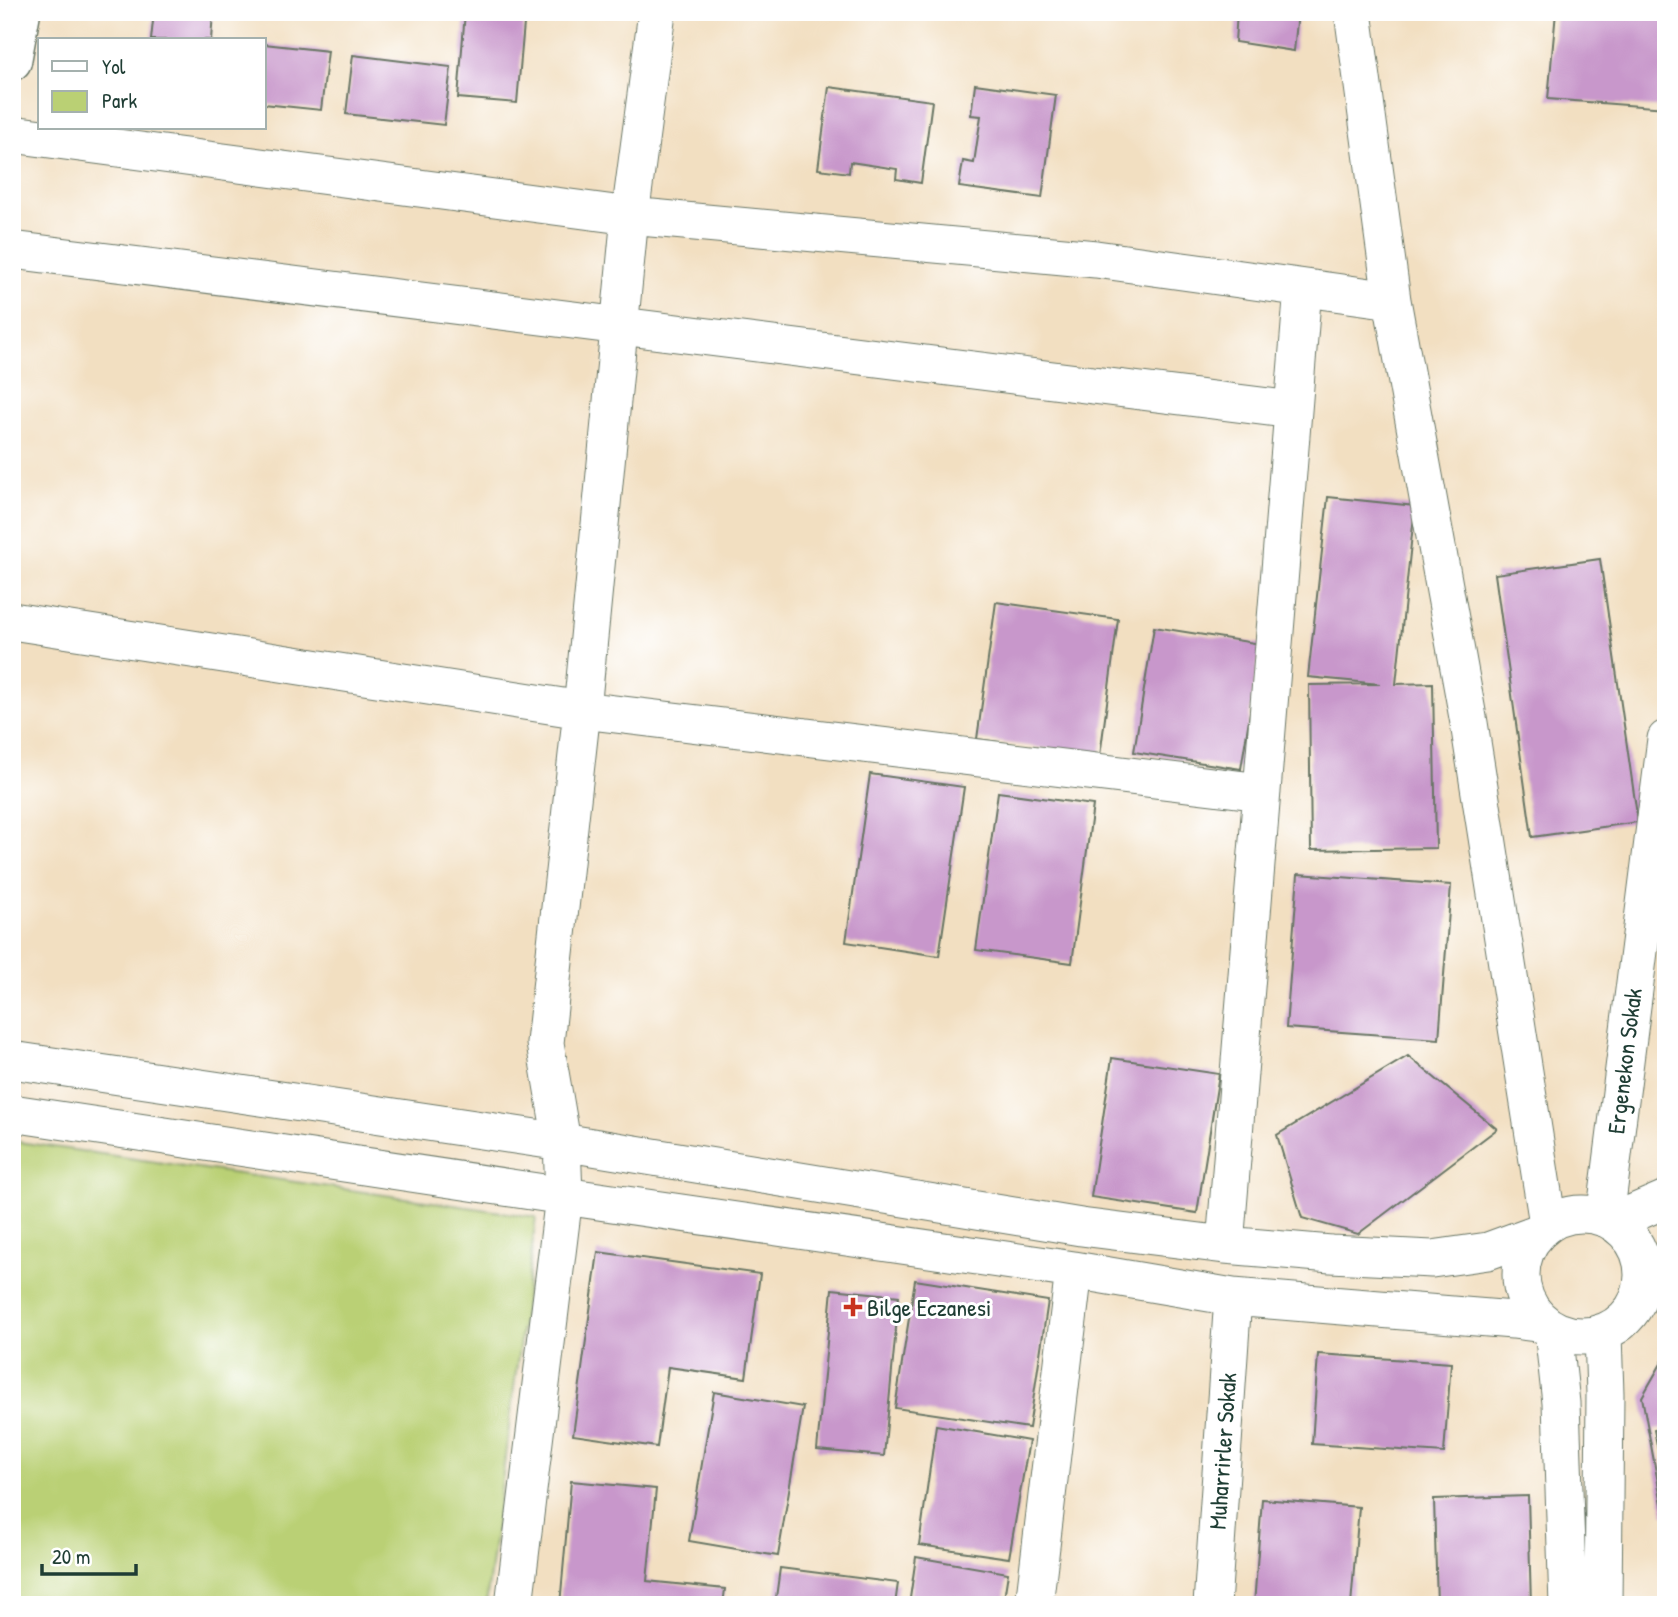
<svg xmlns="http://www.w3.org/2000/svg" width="1678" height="1617" font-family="'Patrick Hand',sans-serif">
<rect width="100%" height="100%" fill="#fff"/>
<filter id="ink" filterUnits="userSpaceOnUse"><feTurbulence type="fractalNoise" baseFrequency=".0143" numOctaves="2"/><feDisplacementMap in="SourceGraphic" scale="14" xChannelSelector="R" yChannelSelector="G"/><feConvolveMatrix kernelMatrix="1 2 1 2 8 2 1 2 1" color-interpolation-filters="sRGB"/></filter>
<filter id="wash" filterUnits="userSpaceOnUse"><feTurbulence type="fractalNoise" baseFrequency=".00686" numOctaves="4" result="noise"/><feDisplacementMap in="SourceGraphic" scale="28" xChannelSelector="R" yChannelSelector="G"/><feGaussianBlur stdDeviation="1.57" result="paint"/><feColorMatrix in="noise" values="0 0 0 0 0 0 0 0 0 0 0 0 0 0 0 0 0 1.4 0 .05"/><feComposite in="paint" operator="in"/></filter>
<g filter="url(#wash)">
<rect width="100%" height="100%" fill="#f2dfc1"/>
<path fill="#bad074" stroke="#6c8654" stroke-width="2" d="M 12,1141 L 536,1217 L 486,1605 L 12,1605 Z"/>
<g id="blocks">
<path fill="#c897cb" d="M 154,12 L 213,12 L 211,40 L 151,40 Z
M 465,12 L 525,12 L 517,103 L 458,98 Z
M 1237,12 L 1298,12 L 1294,51 L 1235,42 Z
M 1556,12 L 1666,12 L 1666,108 L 1548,99 Z
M 264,44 L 328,51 L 321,110 L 264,104 Z
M 353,55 L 451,67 L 444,125 L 346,114 Z
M 975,84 L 1056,95 L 1042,198 L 959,187 L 963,161 L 974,163 L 981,116 L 971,115 Z
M 829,87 L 932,101 L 921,183 L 896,179 L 897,169 L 850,162 L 849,173 L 818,169 Z
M 1328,497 L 1415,506 L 1396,684 L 1433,683 L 1436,848 L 1311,850 L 1309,685 L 1380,684 L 1308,677 Z
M 1600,559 L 1638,822 L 1532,837 L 1495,574 Z
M 996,602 L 1118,619 L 1100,756 L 977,739 Z
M 1154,627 L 1261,644 L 1241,769 L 1134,752 Z
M 870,774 L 964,787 L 939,956 L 846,942 Z
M 998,792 L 1093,805 L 1072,963 L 976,950 Z
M 1298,874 L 1451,885 L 1439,1039 L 1286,1028 Z
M 1408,1056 L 1497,1129 L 1358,1234 L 1302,1218 L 1277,1135 Z
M 1112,1058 L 1219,1074 L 1197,1213 L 1091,1197 Z
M 598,1252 L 760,1274 L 746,1378 L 668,1367 L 657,1447 L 573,1435 Z
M 915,1280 L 1048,1301 L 1029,1428 L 895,1408 Z
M 832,1289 L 899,1296 L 884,1456 L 817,1450 Z
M 1318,1354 L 1451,1363 L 1444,1453 L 1312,1444 Z
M 1666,1355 L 1666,1428 L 1654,1430 L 1666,1489 L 1666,1515 L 1664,1515 L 1642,1397 Z
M 714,1392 L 803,1407 L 778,1556 L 689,1541 Z
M 936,1425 L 1029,1441 L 1009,1558 L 919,1545 Z
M 571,1481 L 656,1489 L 647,1581 L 725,1589 L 723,1605 L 560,1605 Z
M 1528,1496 L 1531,1605 L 1437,1605 L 1434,1499 Z
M 1262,1499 L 1359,1507 L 1351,1605 L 1254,1605 Z
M 916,1557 L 1008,1573 L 1003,1605 L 909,1605 Z
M 780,1568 L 898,1583 L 895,1605 L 775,1605 Z"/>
</g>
</g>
<g filter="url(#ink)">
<use href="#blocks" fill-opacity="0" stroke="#697665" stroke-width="2"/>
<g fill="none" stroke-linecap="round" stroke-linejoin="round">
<defs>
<path id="minor" d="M 1353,12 L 1392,300 L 1469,723 L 1548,1224
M 12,134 L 630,216 L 1096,259 L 1392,300
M 12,250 L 1293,410
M 12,621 L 582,710 L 1262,792
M 12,1060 L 562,1142 L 1081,1227 L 1225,1245 L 1331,1254 L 1432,1259 L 1488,1251 L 1537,1233
M 12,1113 L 564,1196 L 1074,1270 L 1233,1297 L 1513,1320 L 1544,1324
M1521 1275a61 61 0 1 1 122 0a61 61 0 1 1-122 0Z
M 1605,1218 L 1666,739
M 1613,1222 L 1666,1199
M 1225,1245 L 1303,288
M 1553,1330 L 1561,1403 L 1568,1605
M 1603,1334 L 1605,1394 L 1603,1605
M 514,1605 L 564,1196 L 562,1142 L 545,1043 L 582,710 L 630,216 L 657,12
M 1034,1605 L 1074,1270
M 1212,1605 L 1233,1297"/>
<path id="major" d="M 12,61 L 21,12"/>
</defs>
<use href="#minor" stroke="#697665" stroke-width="39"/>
<use href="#major" stroke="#697665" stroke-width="41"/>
<use href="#minor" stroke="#fff" stroke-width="37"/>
<use href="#major" stroke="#fff" stroke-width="38"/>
</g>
</g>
<path fill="#c8321e" stroke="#fff" stroke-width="2.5" d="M849.5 1296.5h7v7h7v7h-7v7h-7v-7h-7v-7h7z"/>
<g text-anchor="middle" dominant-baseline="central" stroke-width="6" stroke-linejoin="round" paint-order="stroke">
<g font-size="24" fill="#1f3d34" stroke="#fff">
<text transform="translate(1624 1061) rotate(-83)">Ergenekon Sokak</text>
<text transform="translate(1222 1451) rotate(-86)">Muharrirler Sokak</text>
</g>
<g font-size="24" fill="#1f3d34" stroke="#fff" text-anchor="start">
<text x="867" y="1307">Bilge Eczanesi</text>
</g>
</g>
<rect width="1678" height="1617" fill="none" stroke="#fff" stroke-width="42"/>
<rect x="38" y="38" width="228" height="91" fill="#ffffff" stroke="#a5b1ae" stroke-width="2"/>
<rect x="52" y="61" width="35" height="10" fill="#ffffff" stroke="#a5b1ae" stroke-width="2"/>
<text x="102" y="74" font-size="21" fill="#1f3d34">Yol</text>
<rect x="52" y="91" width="35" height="21" fill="#bad074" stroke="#a5b1ae" stroke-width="2"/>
<text x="102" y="108" font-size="21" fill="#1f3d34">Park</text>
<path d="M42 1564v10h94v-10" fill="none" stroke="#1f3d34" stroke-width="3.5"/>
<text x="52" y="1564" font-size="21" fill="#1f3d34" stroke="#ffffff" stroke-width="5" paint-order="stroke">20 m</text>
</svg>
